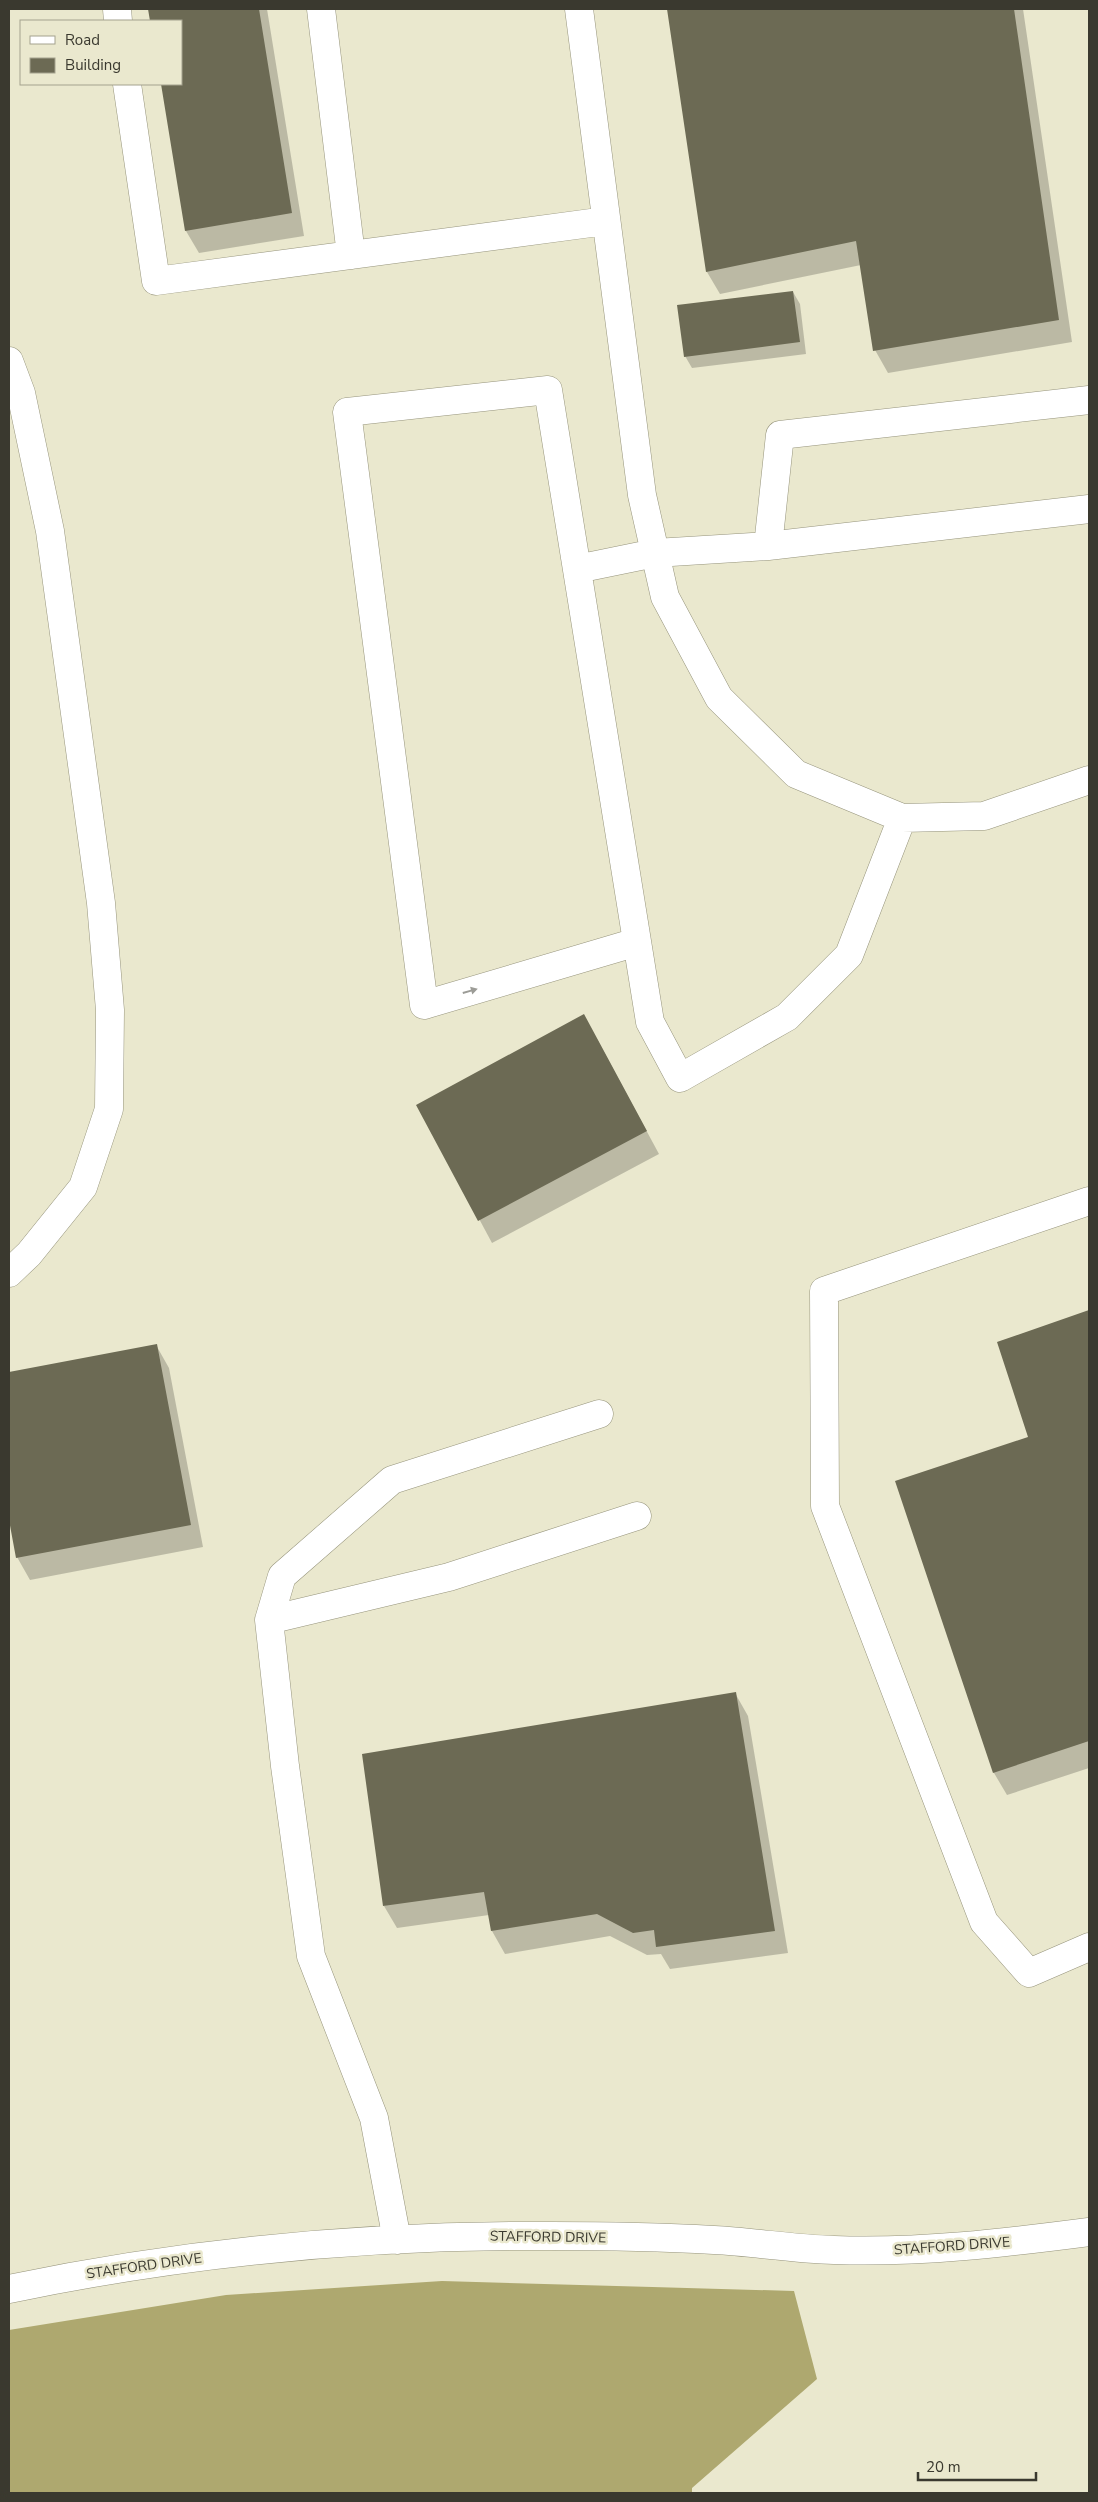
<svg xmlns="http://www.w3.org/2000/svg" width="1098" height="2502" font-family="'Nunito Sans',sans-serif">
<rect width="100%" height="100%" fill="#eae8ce"/>
<path fill="#aea86f" d="M 442,2281 L 794,2291 L 817,2379 L 692,2488 L 692,2493 L 9,2493 L 9,2330 L 226,2295 Z"/>
<path fill="#0003" d="M 150,9 L 267,9 L 304,236 L 199,253 L 186,231 L 162,84 L 181,84 L 181,21 L 152,21 Z
M 669,9 L 1023,9 L 1072,342 L 888,373 L 875,350 L 861,265 L 720,294 L 707,272 Z
M 793,292 L 800,304 L 806,354 L 692,368 L 685,356 Z
M 597,1039 L 659,1154 L 492,1243 L 418,1105 Z
M 1089,1312 L 1089,1768 L 1007,1795 L 994,1773 L 897,1482 L 1030,1438 L 998,1342 Z
M 156,1345 L 169,1368 L 203,1547 L 30,1580 L 17,1557 L 9,1513 L 9,1373 Z
M 735,1693 L 748,1716 L 788,1953 L 670,1969 L 661,1954 L 647,1955 L 610,1936 L 505,1954 L 492,1931 L 489,1915 L 397,1928 L 384,1906 Z"/>
<path fill="#6c6a54" d="M 148,9 L 259,9 L 292,213 L 185,231 L 161,84 L 181,84 L 181,21 L 150,21 Z
M 667,9 L 1014,9 L 1059,320 L 873,351 L 856,241 L 706,272 Z
M 793,291 L 800,342 L 684,357 L 677,305 Z
M 584,1014 L 647,1131 L 478,1221 L 416,1105 Z
M 1089,1310 L 1089,1741 L 993,1773 L 895,1481 L 1028,1437 L 997,1342 Z
M 157,1344 L 191,1525 L 16,1558 L 9,1520 L 9,1372 Z
M 736,1692 L 775,1931 L 656,1947 L 654,1930 L 633,1933 L 597,1914 L 491,1931 L 484,1892 L 383,1906 L 362,1754 Z"/>
<g fill="none" stroke-linecap="round" stroke-linejoin="round">
<defs>
<path id="minor" d="M 117,9 L 118,21
M 321,9 L 351,255
M 579,9 L 642,495 L 665,597 L 719,698 L 796,774 L 902,818 L 984,816 L 1089,780
M 127,84 L 156,281 L 606,221
M 9,361 L 21,393 L 50,531 L 101,903 L 110,1010 L 109,1109 L 83,1187 L 29,1254 L 9,1273
M 768,546 L 1089,509
M 577,569 L 655,553 L 768,546 L 780,435 L 1089,400
M 637,942 L 424,1005 L 347,412 L 548,390 L 650,1022 L 680,1078 L 787,1017 L 849,955 L 902,818
M 1089,1201 L 824,1291 L 825,1506 L 984,1922 L 1029,1973 L 1089,1947
M 269,1620 L 449,1577 L 637,1516
M 397,2240 L 374,2118 L 311,1956 L 285,1766 L 269,1620 L 282,1576 L 392,1480 L 599,1414
M 9,2289 C 186,2252 369,2235 551,2236 C 605,2236 660,2237 714,2240 C 754,2242 794,2249 834,2250 C 920,2253 1004,2243 1089,2232"/>
</defs>
<use href="#minor" stroke="#96947c" stroke-width="29"/>
<use href="#minor" stroke="#fff" stroke-width="28"/>
</g>
<defs><path id="oneway-solid" d="M-6-.8H1V-3.2L6.5 0L1 3.2V.8H-6Z" transform="scale(1.25)"/></defs>
<use fill="#9c9c97" href="#oneway-solid" transform="translate(470 991) rotate(-16)"/>
<g text-anchor="middle" dominant-baseline="central" stroke-width="5" stroke-linejoin="round" paint-order="stroke">
<g font-size="14" fill="#3a392f" stroke="#eae8ce">
<text transform="translate(548 2237) rotate(1)">STAFFORD DRIVE</text>
<text transform="translate(952 2246) rotate(-4)">STAFFORD DRIVE</text>
<text transform="translate(144 2266) rotate(-8)">STAFFORD DRIVE</text>
</g>
</g>
<rect width="1098" height="2502" fill="none" stroke="#3a392f" stroke-width="20"/>
<rect x="20" y="20" width="162" height="65" fill="#eae8ce" stroke="#a4a28e"/>
<rect x="30" y="36" width="25" height="8" fill="#ffffff" stroke="#a4a28e"/>
<text x="65" y="45" font-size="15" fill="#3a392f">Road</text>
<rect x="30" y="58" width="25" height="15" fill="#6c6a54" stroke="#a4a28e"/>
<text x="65" y="70" font-size="15" fill="#3a392f">Building</text>
<path d="M918 2472v8h118v-8" fill="none" stroke="#3a392f" stroke-width="2.5"/>
<text x="926" y="2472" font-size="15" fill="#3a392f" stroke="#eae8ce" stroke-width="4" paint-order="stroke">20 m</text>
</svg>
